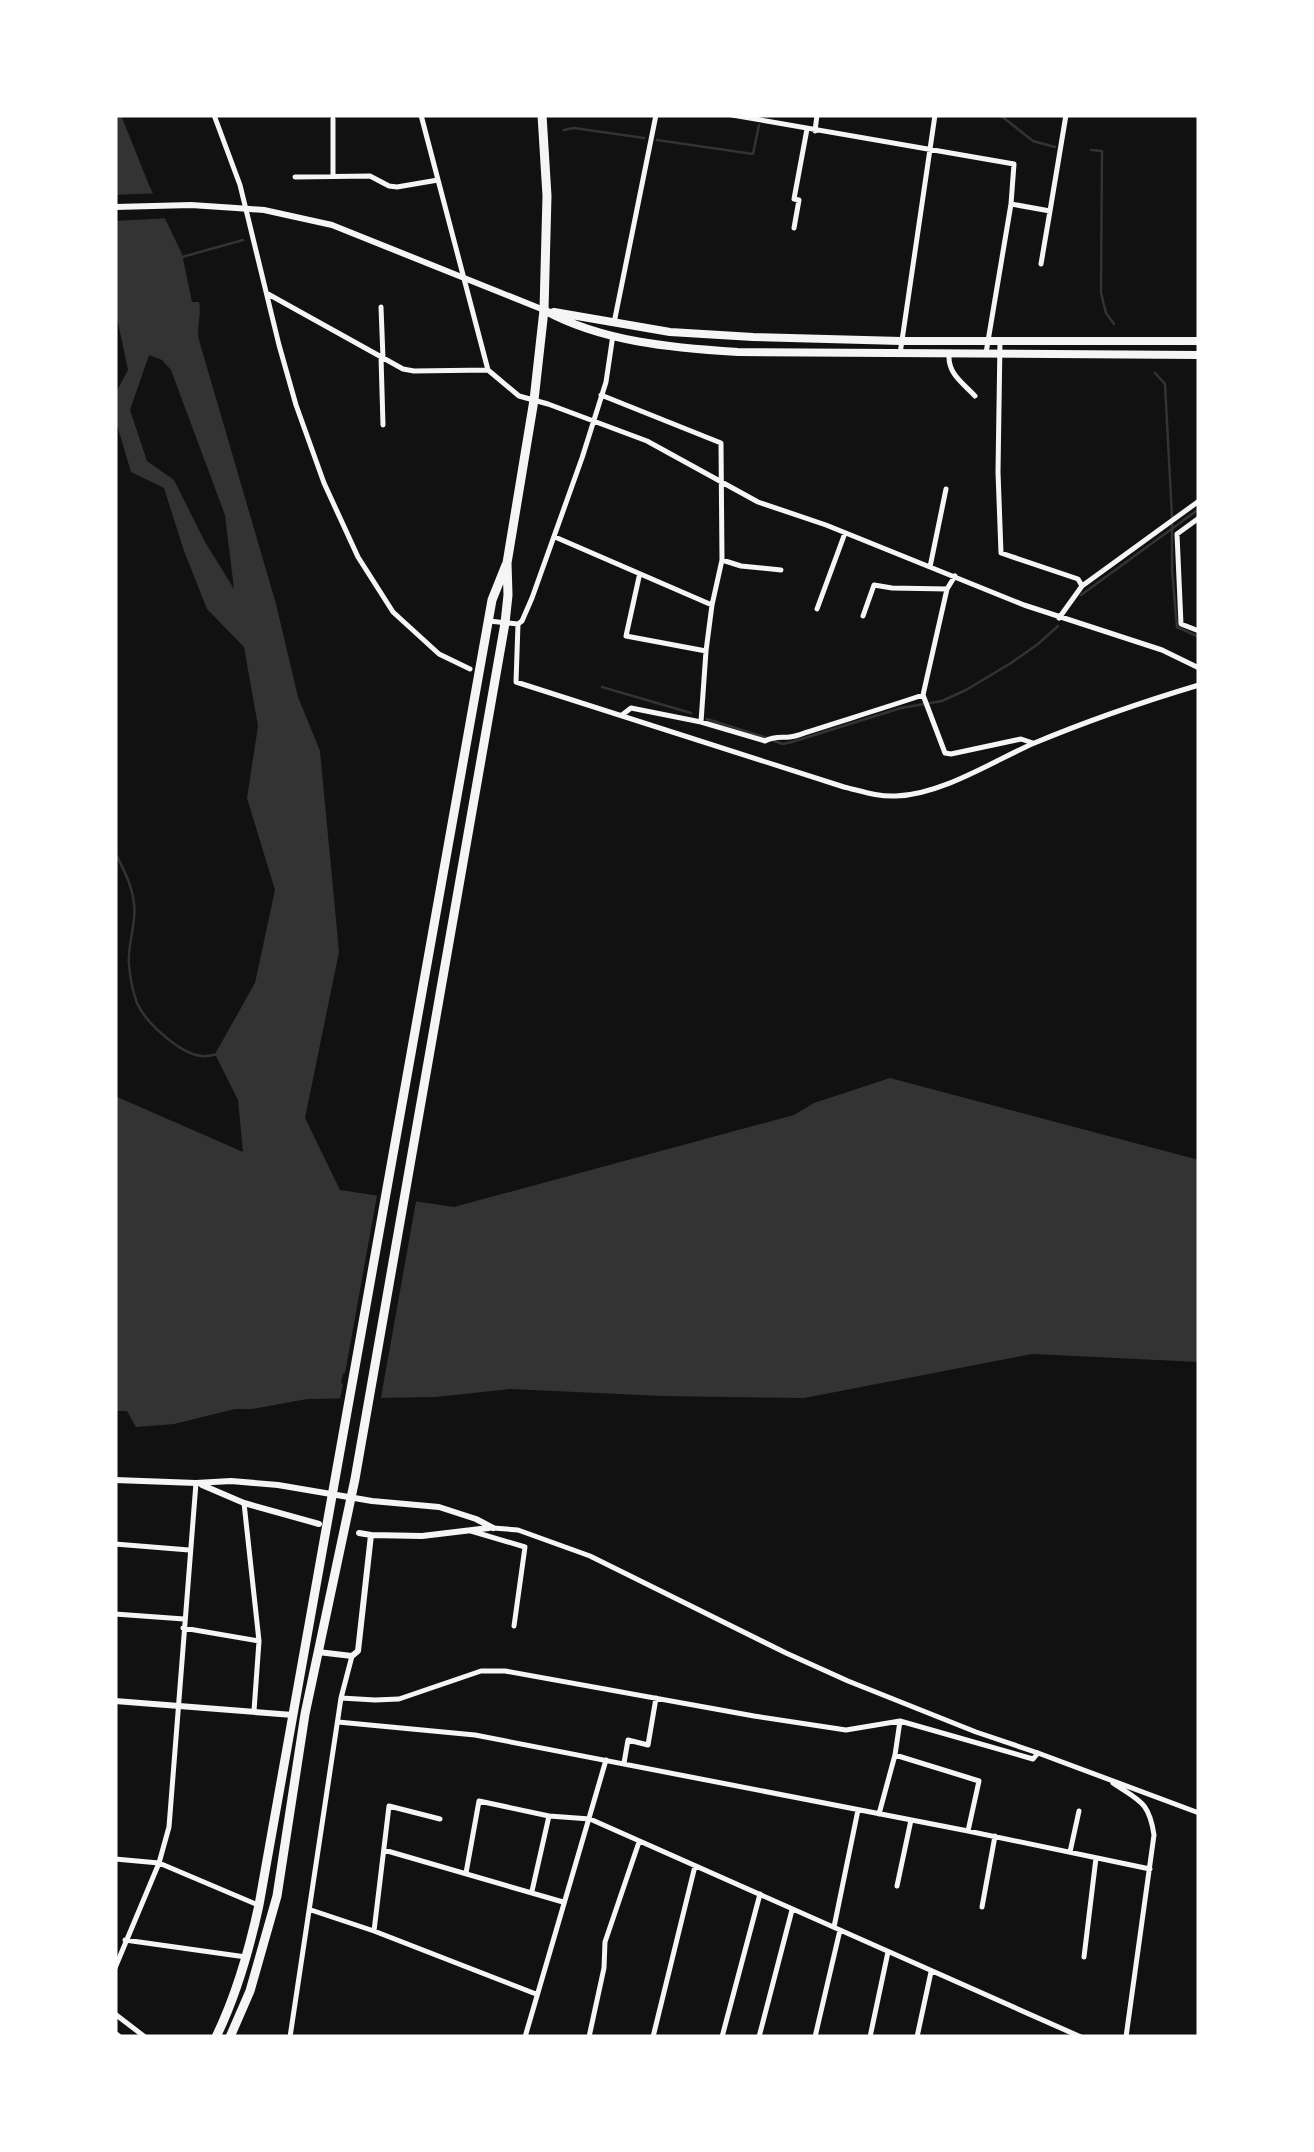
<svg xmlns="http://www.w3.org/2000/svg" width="1314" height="2152" font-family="Jost,sans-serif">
<rect width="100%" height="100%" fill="#111"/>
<path fill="#333" fill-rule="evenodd" d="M 115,115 L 121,115 L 149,185 L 182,254 L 192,302 L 199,302 C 202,314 196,327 199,340 L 276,604 L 298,697 L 320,751 L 339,952 L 305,1118 L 340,1190 L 454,1207 L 794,1115 L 814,1103 L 890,1078 L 1199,1160 L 1199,1362 L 1032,1354 L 804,1398 L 663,1396 L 510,1389 L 436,1397 L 307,1399 L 252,1409 L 235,1409 L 174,1424 L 136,1427 L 127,1411 L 115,1411 L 115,1096 L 243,1152 L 238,1100 L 215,1054 L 255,983 L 275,890 L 247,798 L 258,726 L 244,647 L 207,609 L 184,551 L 164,488 L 131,472 L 115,418 L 115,394 L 128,370 L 115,308 ZM 149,355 L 162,360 L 171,370 L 225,515 L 234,589 L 205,542 L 174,480 L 147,461 L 130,410 Z"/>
<path fill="#111" d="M 159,193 L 170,218 L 115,221 L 115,195 Z
M 378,1190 L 417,1196 L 380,1403 L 339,1403 L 343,1385 L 341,1382 L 343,1374 L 345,1373 Z"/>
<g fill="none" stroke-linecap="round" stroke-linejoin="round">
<path stroke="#333" stroke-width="2.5" d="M 1000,115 L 1033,141 L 1055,147
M 564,130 L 574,128 L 644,138
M 657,140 L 753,154 L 759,125
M 1091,150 L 1102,151 L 1101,293 L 1106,313 L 1114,324
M 182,257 L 243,240
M 1155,373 L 1165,384 L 1172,517
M 1172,525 L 1172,570 L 1177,627 L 1199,637
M 1081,595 L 1199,509
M 602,687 L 691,713
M 707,719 L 767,738
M 774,741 L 783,744 L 792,742 L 901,708 L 942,701 L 966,690 L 1011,663 L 1038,644 L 1058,626
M 115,852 C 123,869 132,884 134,903 C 137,924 127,944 129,965 C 130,977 133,992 137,1003 C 146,1023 180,1054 202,1056 C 207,1057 212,1055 218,1054"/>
<path stroke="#f5f5f5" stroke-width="5" d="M 214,115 L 240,185 L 279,345 L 296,405 L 324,483 L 358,557 L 393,612 L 439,654 L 470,669
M 421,115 L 488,370 L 519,396 L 548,404 L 647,441 L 758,502 L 826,525 L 1024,605 L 1162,650 L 1199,668
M 732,115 L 1014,164 L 1011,204 L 986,353
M 815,131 L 817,115
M 333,175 L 333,119
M 295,177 L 370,176 L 389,186 L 397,187 L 438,180
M 1011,204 L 1050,211 L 1066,115
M 794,228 L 799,200 L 794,199 L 807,129
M 1041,264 L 1050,211
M 268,294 L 403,369 L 414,371 L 488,370
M 381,307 L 383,358
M 614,323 L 656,115
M 613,335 L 606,382 L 582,458 L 532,598 L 522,621 L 518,624 L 516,682 L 844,787 C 861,791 878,797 896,796 C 940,795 992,762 1032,744 C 1087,721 1142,702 1199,685
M 1000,341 L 998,472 L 1001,553 L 1078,579 L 1082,586 L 1059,618
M 900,354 L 935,115
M 949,355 C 948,374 963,383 975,396
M 381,357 L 383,425
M 601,395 L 721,443 L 722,560 L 712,605 L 706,651 L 701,722
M 1199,518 L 1177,534 L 1181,624 L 1199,631
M 555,537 L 712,605
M 722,560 L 741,566 L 781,570
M 930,567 L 946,489
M 955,576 L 947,589 L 923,695 L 945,753 L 951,754 L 1021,739 L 1033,743
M 639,577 L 626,636 L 706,651
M 1082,586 L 1199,501
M 817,609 L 845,533
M 863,616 L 874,585 L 892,588 L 947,589
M 489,621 L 518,624
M 622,715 L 631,708 L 701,722 L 765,741 C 776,735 784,739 795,736 C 838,722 881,709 923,695
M 244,1503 L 259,1641 L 254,1711
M 493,1528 L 518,1530 L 590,1556 L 786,1653 L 848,1681 L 976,1732 L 1038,1753 L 1199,1813
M 471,1531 L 525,1547 L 514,1626
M 115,1544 L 189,1550
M 115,1614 L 184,1619
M 183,1628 L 259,1641
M 341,1698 L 375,1700 L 399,1699 L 481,1671 L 505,1671 L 754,1716 L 846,1730 L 900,1721 L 1033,1759 L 1038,1753
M 338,1722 L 475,1735 L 968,1831 L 1150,1869
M 895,1755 L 979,1781 L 968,1831
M 624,1763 L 628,1740 L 648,1745 L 656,1698
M 1113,1783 C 1139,1801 1149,1801 1154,1835 L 1126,2037
M 879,1814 L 895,1755 L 900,1721
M 384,1850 L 563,1902
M 1070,1852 L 1079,1811
M 115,1859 L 159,1863 L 258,1905
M 466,1873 L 479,1801 L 549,1816 L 590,1819 L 1081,2037
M 897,1886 L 911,1820
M 532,1891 L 549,1816
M 982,1907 L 995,1836
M 311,1910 L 374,1931 L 536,1994
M 834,1927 L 858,1810
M 374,1931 L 389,1806 L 440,1819
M 125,1940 L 246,1957
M 1084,1957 L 1096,1858
M 115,1968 L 159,1863 L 169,1827 L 196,1483
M 115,2014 L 145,2037
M 115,2033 L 120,2037
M 290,2037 L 341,1698 L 352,1656
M 525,2037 L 606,1760
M 589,2037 L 604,1968 L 605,1942 L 639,1842
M 653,2037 L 695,1866
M 722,2037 L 760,1894
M 759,2037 L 792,1910
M 815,2037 L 840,1930
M 870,2037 L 888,1952
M 917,2037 L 931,1972"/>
<path stroke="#f5f5f5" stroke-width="6" d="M 115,207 L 191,205 L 236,208 L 264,210 L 332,225 L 544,310
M 115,1480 L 196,1483 L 231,1481 L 278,1485 L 372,1501 L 439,1507 L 476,1519 L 493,1528
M 202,1485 L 244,1503 L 319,1524
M 371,1535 L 422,1536 L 489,1528
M 318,1652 L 352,1656 L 358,1651 L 371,1535 L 359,1533
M 115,1701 L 293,1715"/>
<path stroke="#f5f5f5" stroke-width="8" d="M 544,310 C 602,342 673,348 738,352 L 1199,355
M 554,312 L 670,332 L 753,337 L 901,341 L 1199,341"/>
<path stroke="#f5f5f5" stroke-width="9" d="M 216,2037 C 237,1994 249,1951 259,1905 L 492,600 L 506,565
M 230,2037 L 250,1991 L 277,1896 L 305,1714 L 355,1479 L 505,623 L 508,595 L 507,563 L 534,400 L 544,310 L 547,196 L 542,115"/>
</g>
<rect width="1314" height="2152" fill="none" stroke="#ffffff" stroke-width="235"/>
</svg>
